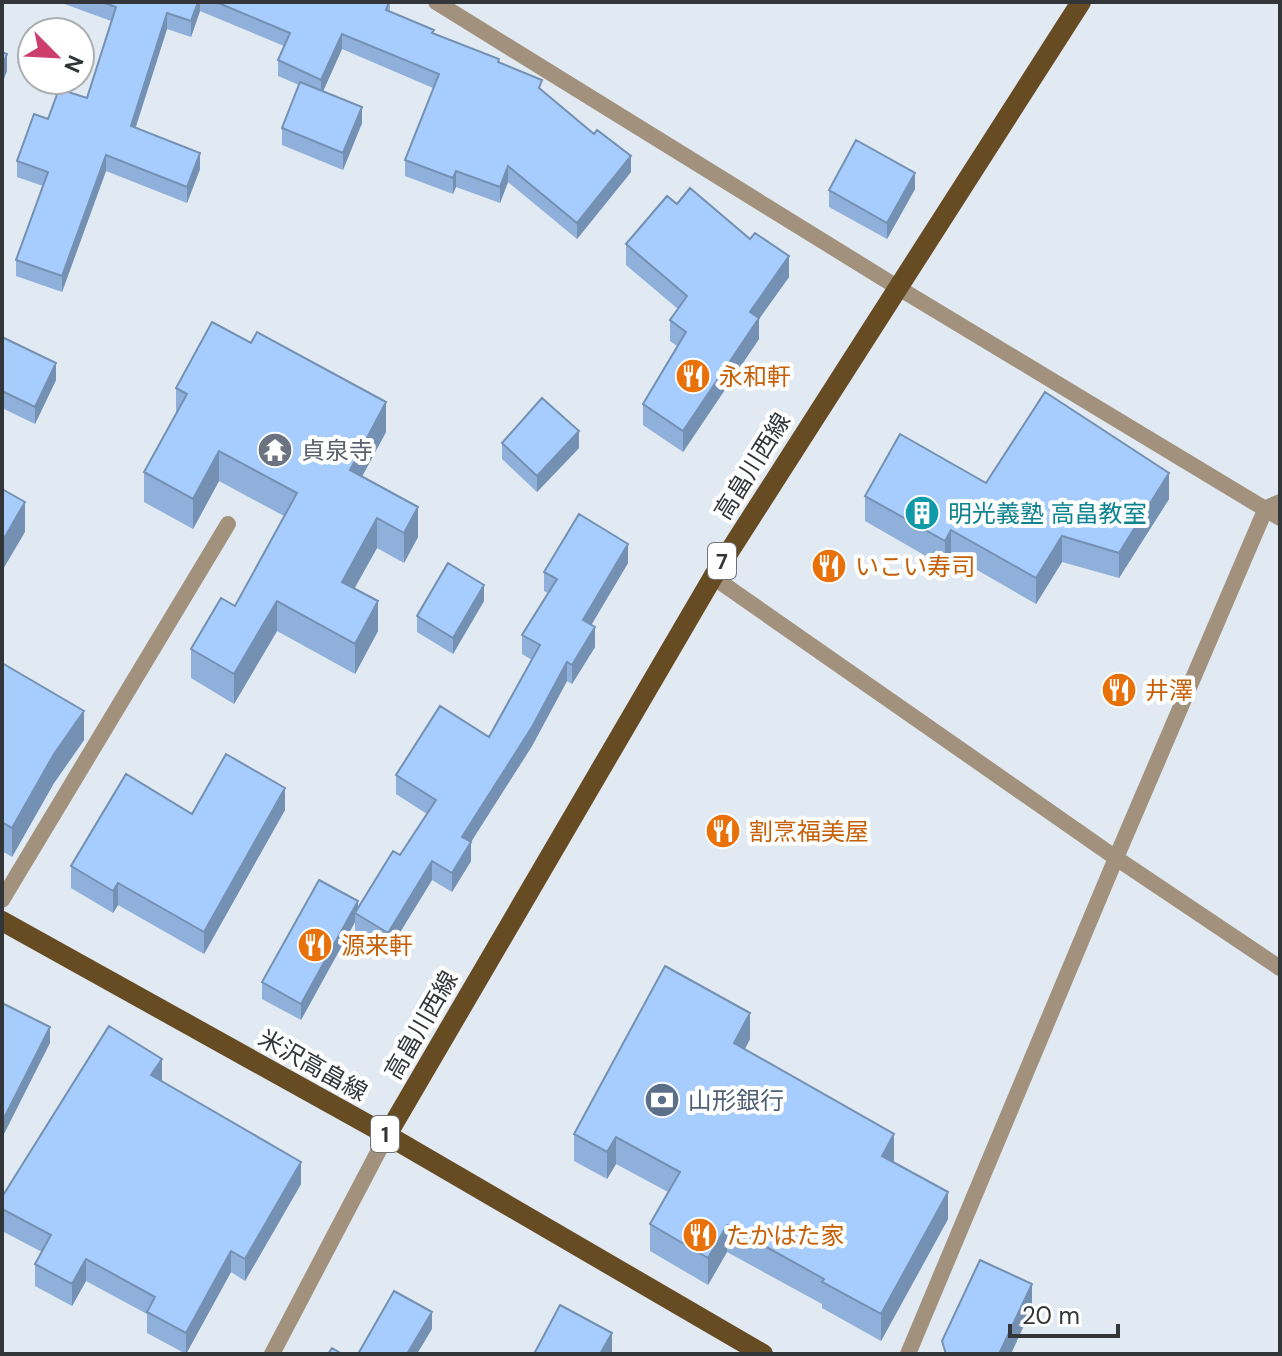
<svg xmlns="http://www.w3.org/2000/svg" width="1282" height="1356" font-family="'DM Sans','Noto Sans JP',sans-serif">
<rect width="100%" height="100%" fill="#e1e9f2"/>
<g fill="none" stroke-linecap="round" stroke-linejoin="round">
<path stroke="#a2927d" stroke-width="16" d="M 2,900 L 228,524"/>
<path stroke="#a2927d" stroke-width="16" d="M 713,577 L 1116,858 L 1280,968
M 272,1354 L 387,1135"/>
<path stroke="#a2927d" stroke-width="16" d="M 436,2 L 897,287 L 1280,518
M 908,1354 L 1116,858 L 1266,508 L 1280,502"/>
<path stroke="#674c23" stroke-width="20" d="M 2,921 L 387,1135 L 763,1354
M 387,1135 L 713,577 L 1081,2"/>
</g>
<path fill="#8fb0da" d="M 59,2 L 390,2 L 390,12 L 434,33 L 499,62 L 542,91 L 631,172 L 577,239 L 508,182 L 500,203 L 456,187 L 453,194 L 405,176 L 405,160 L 433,88 L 342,49 L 323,91 L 362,123 L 343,170 L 282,145 L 282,128 L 299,85 L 278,76 L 278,60 L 284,46 L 200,11 L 191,37 L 167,29 L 136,127 L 200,169 L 187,203 L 106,171 L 62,292 L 16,276 L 16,260 L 43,186 L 17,177 L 17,161 L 48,119 L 87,98 L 111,21 Z
M 915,189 L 887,239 L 829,207 L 829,190 Z
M 677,204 L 789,277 L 759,319 L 759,339 L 683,452 L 643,425 L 643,404 L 677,346 L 670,341 L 670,320 L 678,309 L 626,265 L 626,244 Z
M 2,337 L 56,380 L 35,424 L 2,408 Z
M 176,388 L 386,432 L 362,476 L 418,537 L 404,563 L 377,548 L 354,588 L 378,631 L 355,674 L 277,631 L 234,704 L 191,678 L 191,649 L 235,606 L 284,516 L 219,481 L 193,529 L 144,502 L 144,472 L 176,415 Z
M 502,443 L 579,448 L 537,492 L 502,459 Z
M 986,483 L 1169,499 L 1119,578 L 1062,562 L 1036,604 L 951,555 L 945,567 L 865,521 L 865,496 Z
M 628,563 L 591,625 L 595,647 L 572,684 L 567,681 L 532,746 L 471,842 L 471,861 L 452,892 L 432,880 L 388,952 L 355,932 L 355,922 L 301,1020 L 262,999 L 262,982 L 358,909 L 400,855 L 427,814 L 396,794 L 396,775 L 489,737 L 532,660 L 522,654 L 522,635 L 548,593 L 544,591 L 544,572 Z
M 484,601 L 453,654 L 417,632 L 417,616 Z
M 2,663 L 84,740 L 54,783 L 12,857 L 2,851 Z
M 285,810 L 204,954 L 118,905 L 113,913 L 71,888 L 71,866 L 192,814 Z
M 750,1039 L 745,1049 L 894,1160 L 893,1162 L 948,1219 L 881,1341 L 822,1308 L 822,1304 L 727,1252 L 708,1285 L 650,1251 L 650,1224 L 668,1192 L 616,1164 L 607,1179 L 574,1161 L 574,1134 Z
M 162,1081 L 301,1184 L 245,1281 L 231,1272 L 186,1354 L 147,1333 L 147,1314 L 86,1281 L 72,1306 L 35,1286 L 35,1264 L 42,1252 L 2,1231 L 2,1197 Z"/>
<path fill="#7490b2" d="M 198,2 L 200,2 L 200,11 L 191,37 L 191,21 Z
M 167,13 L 167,29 L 131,141 L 131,126 Z
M 342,34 L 342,49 L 321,96 L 321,80 Z
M 7,54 L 7,71 L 2,84 L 2,67 Z
M 362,107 L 362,123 L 343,170 L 343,153 Z
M 200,153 L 200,169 L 187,203 L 187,187 Z
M 106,155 L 106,171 L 62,292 L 62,276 Z
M 631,156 L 631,172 L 577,239 L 577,223 Z
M 508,166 L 508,182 L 500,203 L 500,187 Z
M 456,171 L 456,187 L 453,194 L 453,178 Z
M 915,173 L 915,189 L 887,239 L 887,223 Z
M 789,256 L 789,277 L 759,319 L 759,339 L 683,452 L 683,431 L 750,312 Z
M 56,363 L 56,380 L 35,424 L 35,407 Z
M 386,402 L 386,432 L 350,499 L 350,470 Z
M 579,431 L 579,448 L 537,492 L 537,476 Z
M 219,451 L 219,481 L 193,529 L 193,499 Z
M 1169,473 L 1169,499 L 1119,578 L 1119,553 Z
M 25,502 L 25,532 L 2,571 L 2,542 Z
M 418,507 L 418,537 L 404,563 L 404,533 Z
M 377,518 L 377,548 L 342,611 L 342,582 Z
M 951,530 L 951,555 L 945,567 L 945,541 Z
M 1062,536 L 1062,562 L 1036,604 L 1036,578 Z
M 628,544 L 628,563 L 583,639 L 583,620 Z
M 484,585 L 484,601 L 453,654 L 453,638 Z
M 277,601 L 277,631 L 234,704 L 234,674 Z
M 378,601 L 378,631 L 355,674 L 355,644 Z
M 595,627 L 595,647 L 572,684 L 572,665 Z
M 567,662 L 567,681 L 532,746 L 462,856 L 462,837 Z
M 84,711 L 84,740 L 54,783 L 12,857 L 12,828 L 54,754 Z
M 285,788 L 285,810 L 204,954 L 204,932 Z
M 471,842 L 471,861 L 452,892 L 452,873 Z
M 432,861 L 432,880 L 388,952 L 388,933 Z
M 118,883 L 118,905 L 113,913 L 113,891 Z
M 358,901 L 358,914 L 355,913 L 355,922 L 301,1020 L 301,1004 Z
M 750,1013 L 750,1039 L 734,1069 L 734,1043 Z
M 50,1027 L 50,1043 L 2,1138 L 2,1122 Z
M 162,1059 L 162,1081 L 151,1075 Z
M 894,1134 L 894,1160 L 882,1182 L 882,1156 Z
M 616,1137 L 616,1164 L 607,1179 L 607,1152 Z
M 301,1162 L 301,1184 L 245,1281 L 245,1259 Z
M 948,1192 L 948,1219 L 881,1341 L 881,1314 Z
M 727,1225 L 727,1252 L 708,1285 L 708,1258 Z
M 231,1251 L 231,1272 L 186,1354 L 186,1333 Z
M 86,1259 L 86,1281 L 72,1306 L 72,1284 Z
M 1032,1284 L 1032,1308 L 1011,1354 L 999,1354 Z
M 432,1312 L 432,1329 L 417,1354 L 407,1354 Z
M 612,1333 L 612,1354 L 600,1354 Z"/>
<path fill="#a6cdfe" stroke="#7490b2" stroke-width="2" d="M 102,2 L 198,2 L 191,21 L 167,13 L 131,126 L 200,153 L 187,187 L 106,155 L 62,276 L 16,260 L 48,172 L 17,161 L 34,114 L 48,119 L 59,89 L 87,98 L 116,7 Z
M 216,2 L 389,2 L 386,10 L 434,30 L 432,33 L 499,59 L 498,62 L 542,80 L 539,88 L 594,134 L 597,130 L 631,156 L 577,223 L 508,166 L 500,187 L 456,171 L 453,178 L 405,160 L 439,74 L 342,34 L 321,80 L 278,60 L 290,33 Z
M 2,52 L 7,54 L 2,67 Z
M 300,82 L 362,107 L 343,153 L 282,128 Z
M 856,140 L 915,173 L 887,223 L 829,190 Z
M 690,188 L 750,239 L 755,233 L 789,256 L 750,312 L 759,318 L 683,431 L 643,404 L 686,332 L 670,320 L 687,296 L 626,244 L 667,196 L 677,204 Z
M 212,322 L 251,343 L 257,332 L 386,402 L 350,470 L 418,507 L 404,533 L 377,518 L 342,582 L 378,601 L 355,644 L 277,601 L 234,674 L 191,649 L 221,598 L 235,606 L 297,493 L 219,451 L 193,499 L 144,472 L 187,394 L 176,388 Z
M 2,337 L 56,363 L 35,407 L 2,391 Z
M 1045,392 L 1169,473 L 1119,553 L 1062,536 L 1036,578 L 951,530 L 945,541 L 865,496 L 900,434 L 986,483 Z
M 542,398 L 579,431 L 537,476 L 502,443 Z
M 2,489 L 25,502 L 2,542 Z
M 579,514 L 628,544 L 583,620 L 595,627 L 572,665 L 567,662 L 532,727 L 462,837 L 471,842 L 452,873 L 432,861 L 388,933 L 355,913 L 393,851 L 400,855 L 436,800 L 396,775 L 440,706 L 489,737 L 540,645 L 522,635 L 557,579 L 544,572 Z
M 448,563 L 484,585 L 453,638 L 417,616 Z
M 2,663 L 84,711 L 54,754 L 12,828 L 2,822 Z
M 226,754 L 285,788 L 204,932 L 118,883 L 113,891 L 71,866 L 126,774 L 192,814 Z
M 319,880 L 358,901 L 301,1004 L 262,982 Z
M 665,966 L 750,1013 L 734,1043 L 894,1134 L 882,1156 L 948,1192 L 881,1314 L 822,1282 L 824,1279 L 727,1225 L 708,1258 L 650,1224 L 680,1172 L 616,1137 L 607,1152 L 574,1134 Z
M 2,1003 L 50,1027 L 2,1122 Z
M 109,1026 L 162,1059 L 151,1075 L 301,1162 L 245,1259 L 231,1251 L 186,1333 L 147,1312 L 155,1297 L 86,1259 L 72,1284 L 35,1264 L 51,1235 L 2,1209 L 2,1197 Z
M 980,1260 L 1032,1284 L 999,1354 L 946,1354 L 942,1341 Z
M 394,1291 L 432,1312 L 407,1354 L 358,1354 Z
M 560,1305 L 612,1333 L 600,1354 L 534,1354 Z
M 332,1348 L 342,1354 L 328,1354 Z"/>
<defs>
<symbol id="restaurant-disc" viewBox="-11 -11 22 22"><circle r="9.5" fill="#e8710a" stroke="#fff"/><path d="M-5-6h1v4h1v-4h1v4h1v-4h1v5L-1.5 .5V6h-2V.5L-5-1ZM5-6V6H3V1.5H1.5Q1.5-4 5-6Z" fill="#fff"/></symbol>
<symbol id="temple-disc" viewBox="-11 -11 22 22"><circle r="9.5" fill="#6b7280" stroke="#fff"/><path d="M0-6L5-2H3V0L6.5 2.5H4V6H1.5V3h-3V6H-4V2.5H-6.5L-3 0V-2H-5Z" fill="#fff"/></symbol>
<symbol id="building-disc" viewBox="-11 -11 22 22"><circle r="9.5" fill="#0f9aa8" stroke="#fff"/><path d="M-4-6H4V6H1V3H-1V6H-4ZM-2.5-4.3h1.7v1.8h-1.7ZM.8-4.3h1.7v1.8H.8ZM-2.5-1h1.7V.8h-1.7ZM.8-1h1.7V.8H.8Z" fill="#fff"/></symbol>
<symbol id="bank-disc" viewBox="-11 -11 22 22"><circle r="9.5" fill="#5c6f8a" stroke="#fff"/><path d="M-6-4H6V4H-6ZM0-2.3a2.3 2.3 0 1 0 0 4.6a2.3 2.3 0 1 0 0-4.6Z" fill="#fff"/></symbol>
</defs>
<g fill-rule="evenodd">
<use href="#restaurant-disc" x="673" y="356" width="40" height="40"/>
<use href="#temple-disc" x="255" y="430" width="40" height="40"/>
<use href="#building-disc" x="902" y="493" width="40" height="40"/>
<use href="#restaurant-disc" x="809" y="546" width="40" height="40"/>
<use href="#restaurant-disc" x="1099" y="670" width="40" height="40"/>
<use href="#restaurant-disc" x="703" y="811" width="40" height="40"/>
<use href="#restaurant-disc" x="295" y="925" width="40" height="40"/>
<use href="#bank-disc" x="642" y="1080" width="40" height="40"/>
<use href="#restaurant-disc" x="680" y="1215" width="40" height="40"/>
</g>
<g text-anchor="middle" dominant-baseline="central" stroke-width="8" stroke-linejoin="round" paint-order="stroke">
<g fill="#fff" stroke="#707274" stroke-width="2">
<rect x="708" y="543" width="28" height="36" rx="6"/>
<rect x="371" y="1116" width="28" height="36" rx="6"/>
</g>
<g font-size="22" font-weight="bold" fill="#333639">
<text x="722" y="561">7</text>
<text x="385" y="1134">1</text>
</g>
<g font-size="24" fill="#c56008" stroke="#fff" text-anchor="start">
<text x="719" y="376">永和軒</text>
<text x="855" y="566">いこい寿司</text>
<text x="1145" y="690">井澤</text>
<text x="749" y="831">割烹福美屋</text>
<text x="341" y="945">源来軒</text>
<text x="726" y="1235">たかはた家</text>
</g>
<g font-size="24" fill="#5b616d" stroke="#fff" text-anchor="start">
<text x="301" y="450">貞泉寺</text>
</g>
<g font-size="24" fill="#333639" stroke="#fff">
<text transform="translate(752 466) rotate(-58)">高畠川西線</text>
<text transform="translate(421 1025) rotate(-60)">高畠川西線</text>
<text transform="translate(313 1065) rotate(29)">米沢高畠線</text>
</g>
<g font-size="24" fill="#0d838f" stroke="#fff" text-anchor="start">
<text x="948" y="513">明光義塾 高畠教室</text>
</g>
<g font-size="24" fill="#4e5e75" stroke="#fff" text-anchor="start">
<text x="688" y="1100">山形銀行</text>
</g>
</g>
<rect width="1282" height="1356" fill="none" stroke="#333639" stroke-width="8"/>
<g transform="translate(56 56) rotate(114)"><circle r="38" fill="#ffffff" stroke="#adafb0" stroke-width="2"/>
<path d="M0-6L14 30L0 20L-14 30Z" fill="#cc3f6c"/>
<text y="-12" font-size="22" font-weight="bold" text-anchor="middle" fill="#333639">N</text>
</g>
<path d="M1010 1324v12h108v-12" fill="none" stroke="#333639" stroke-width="4"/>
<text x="1022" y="1324" font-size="24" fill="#333639" stroke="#ffffff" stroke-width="6" paint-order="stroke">20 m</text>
</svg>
